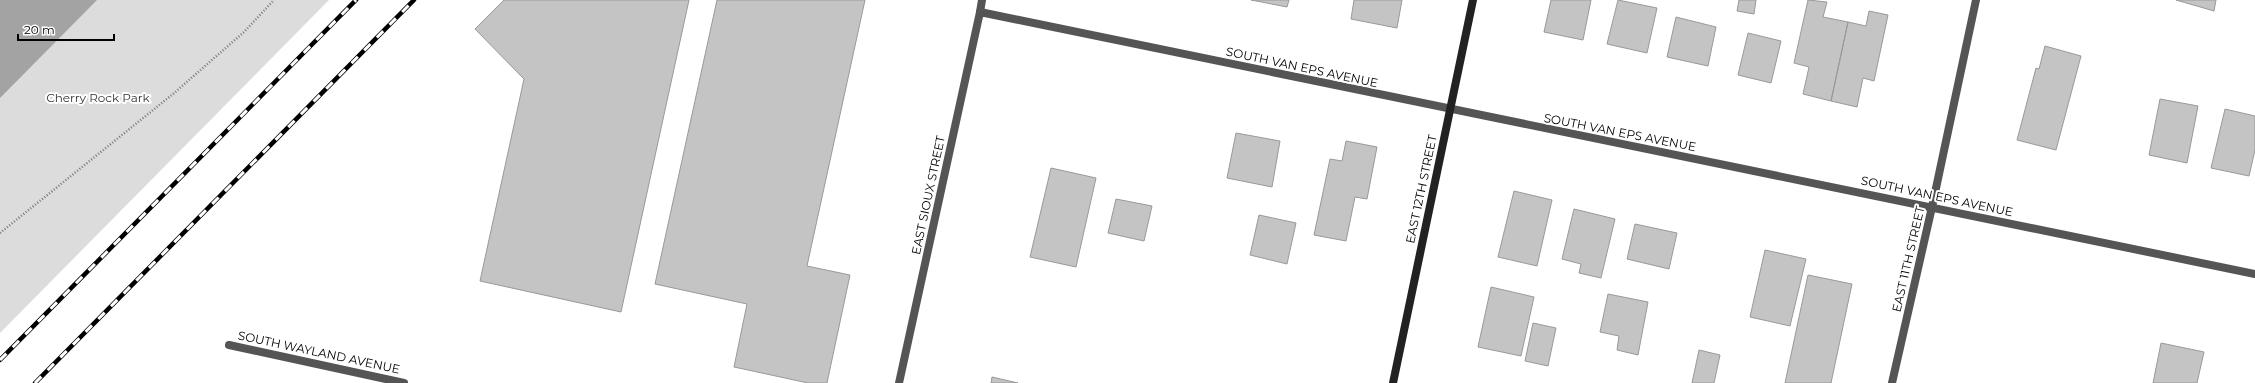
<svg xmlns="http://www.w3.org/2000/svg" width="2255" height="383" font-family="Montserrat,sans-serif">
<rect width="100%" height="100%" fill="#fff"/>
<path fill="#dcdcdc" d="M 0,0 L 329,0 L 0,333 Z"/>
<path fill="#a3a3a3" d="M 0,0 L 97,0 L 0,98 Z"/>
<path fill="#c4c4c4" stroke="#999" d="M 504,0 L 689,0 L 621,312 L 480,281 L 524,79 L 475,29 Z
M 717,0 L 865,0 L 807,266 L 850,275 L 827,383 L 808,383 L 734,367 L 747,304 L 655,284 Z
M 1251,0 L 1289,0 L 1287,7 Z
M 1354,0 L 1402,0 L 1397,28 L 1351,19 Z
M 1551,0 L 1591,0 L 1583,40 L 1544,32 Z
M 1618,0 L 1657,8 L 1647,53 L 1607,44 Z
M 1739,0 L 1756,0 L 1754,14 L 1737,11 Z
M 1808,0 L 1827,2 L 1823,17 L 1848,22 L 1831,101 L 1803,94 L 1809,67 L 1794,63 Z
M 2176,0 L 2216,0 L 2214,11 Z
M 1869,11 L 1888,15 L 1874,81 L 1863,78 L 1857,107 L 1831,101 L 1848,22 L 1866,26 Z
M 1676,17 L 1716,27 L 1708,66 L 1667,57 Z
M 1748,33 L 1781,41 L 1771,83 L 1738,75 Z
M 2045,46 L 2081,56 L 2056,150 L 2017,140 L 2036,68 L 2039,69 Z
M 2160,99 L 2198,106 L 2187,163 L 2149,155 Z
M 2225,109 L 2255,116 L 2255,150 L 2249,176 L 2211,168 Z
M 1236,133 L 1280,141 L 1272,187 L 1227,178 Z
M 1346,141 L 1377,147 L 1367,199 L 1355,197 L 1346,241 L 1314,235 L 1330,159 L 1342,161 Z
M 1051,168 L 1096,178 L 1076,267 L 1030,257 Z
M 1514,191 L 1552,200 L 1537,266 L 1498,257 Z
M 1116,199 L 1152,206 L 1144,241 L 1108,233 Z
M 1574,209 L 1615,219 L 1601,278 L 1579,273 L 1581,264 L 1562,259 Z
M 1259,215 L 1296,223 L 1287,264 L 1250,255 Z
M 1635,224 L 1677,233 L 1669,269 L 1627,259 Z
M 1765,250 L 1806,259 L 1790,326 L 1750,317 Z
M 1808,275 L 1852,284 L 1831,383 L 1785,383 Z
M 1491,287 L 1534,297 L 1521,356 L 1478,347 Z
M 1608,294 L 1648,302 L 1638,355 L 1617,350 L 1619,336 L 1600,332 Z
M 1533,323 L 1556,328 L 1548,366 L 1525,361 Z
M 2161,343 L 2204,352 L 2197,383 L 2153,383 Z
M 1699,350 L 1720,355 L 1714,383 L 1692,383 Z
M 992,377 L 1018,383 L 991,383 Z"/>
<g fill="none" stroke-linecap="round" stroke-linejoin="round">
<path stroke="#777" stroke-width="2.5" stroke-dasharray="1 2" stroke-linecap="butt" d="M 0,233 L 173,94 L 244,32 L 274,0"/>
<path stroke="#555" stroke-width="8" d="M 980,12 L 982,0"/>
<path stroke="#555" stroke-width="8" d="M 229,345 L 404,383
M 899,383 L 980,12 L 2255,274
M 1892,383 L 1932,207 L 1976,0"/>
<path stroke="#222" stroke-width="8" d="M 1393,383 L 1473,0"/>
<defs>
<path id="rail" d="M 0,360 L 356,0
M 35,383 L 414,0"/>
</defs>
<use href="#rail" stroke="#000" stroke-width="4.5"/>
<use href="#rail" stroke="#fff" stroke-width="3" stroke-dasharray="9" stroke-linecap="butt"/>
</g>
<g text-anchor="middle" dominant-baseline="central" stroke-width="4" stroke-linejoin="round" paint-order="stroke">
<g font-size="12" fill="#000" stroke="#fff">
<text transform="translate(1302 67) rotate(12)">SOUTH VAN EPS AVENUE</text>
<text transform="translate(1620 132) rotate(11)">SOUTH VAN EPS AVENUE</text>
<text transform="translate(1421 189) rotate(-78)">EAST 12TH STREET</text>
<text transform="translate(928 195) rotate(-78)">EAST SIOUX STREET</text>
<text transform="translate(1937 196) rotate(12)">SOUTH VAN EPS AVENUE</text>
<text transform="translate(1908 259) rotate(-77)">EAST 11TH STREET</text>
<text transform="translate(319 352) rotate(12)">SOUTH WAYLAND AVENUE</text>
</g>
<g font-size="12" fill="#333" stroke="#fff">
<text x="98" y="97">Cherry Rock Park</text>
</g>
</g>
<path d="M18 34v6h96v-6" fill="none" stroke="#000000" stroke-width="2"/>
<text x="24" y="34" font-size="12" fill="#000000" stroke="#ffffff" stroke-width="3" paint-order="stroke">20 m</text>
</svg>
